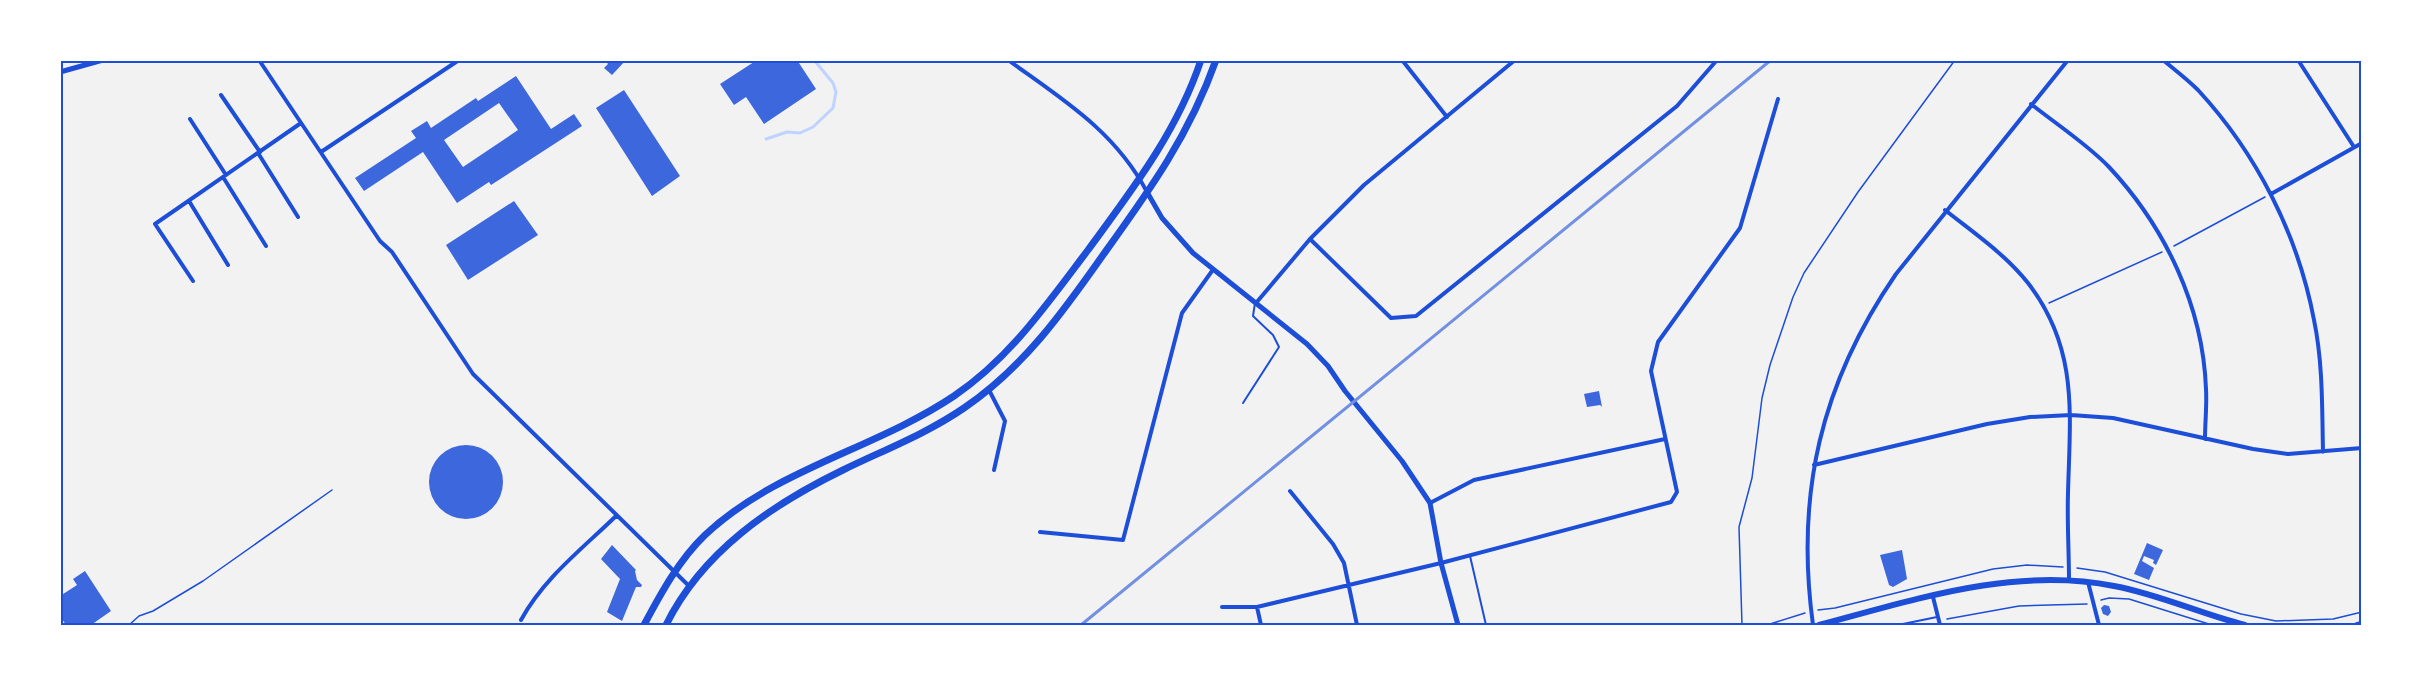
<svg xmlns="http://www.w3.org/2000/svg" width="2422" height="685" font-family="'PT Sans Narrow',sans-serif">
<rect width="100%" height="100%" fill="#f2f2f2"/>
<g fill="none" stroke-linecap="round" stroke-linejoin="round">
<path stroke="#bfd3fe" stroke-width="3" d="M 766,139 L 787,132 L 800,133 L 813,127 L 833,108 L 836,92 L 833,83 L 814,60"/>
</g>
<path fill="#3d67dc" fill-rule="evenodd" d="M 605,60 L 626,60 L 612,75 L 604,68 L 608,64 Z
M 757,60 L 797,60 L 816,89 L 764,124 L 746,97 L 734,105 L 720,84 Z
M 516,76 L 551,129 L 574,114 L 582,126 L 491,185 L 489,182 L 457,203 L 423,152 L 364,191 L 355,178 L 416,138 L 411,131 L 427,121 L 431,128 L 476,98 L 478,101 ZM 499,103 L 518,130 L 463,167 L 444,140 Z
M 624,90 L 680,176 L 652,196 L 596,108 Z
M 514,201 L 538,235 L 468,280 L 446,245 Z
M 1599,391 L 1602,407 L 1600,405 L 1587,407 L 1584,394 Z
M429 482a37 37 0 1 1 74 0a37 37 0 1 1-74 0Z
M 2147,543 L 2163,550 L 2156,565 L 2153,563 L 2154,560 L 2144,556 L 2142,561 L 2154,568 L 2149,580 L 2134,574 Z
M 612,545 L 636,570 L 635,571 L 637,580 L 642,585 L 641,587 L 636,587 L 622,621 L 607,612 L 620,579 L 601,559 Z
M 1902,550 L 1907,579 L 1893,587 L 1889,585 L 1880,555 Z
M 85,571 L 111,611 L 91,625 L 66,625 L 60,616 L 60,596 L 77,585 L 73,579 Z
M 2104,605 L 2109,606 L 2111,612 L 2108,616 L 2103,614 L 2101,608 Z"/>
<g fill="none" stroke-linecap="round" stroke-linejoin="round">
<path stroke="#1d4ed8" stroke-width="1.5" d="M 2174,246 L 2265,197
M 2049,303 L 2162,252
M 2077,568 L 2105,572 L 2241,614 L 2276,621 L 2333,619 L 2362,612
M 2101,600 L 2109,598 L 2129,599 L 2212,625
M 1818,610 L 1835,608 L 1993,569 L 2027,565 L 2063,567
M 1947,619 L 2019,606 L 2087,604
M 129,625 L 139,616 L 153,611 L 203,581 L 332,490
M 1742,625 L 1739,527 L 1752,478 L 1762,398 L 1770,365 L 1793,297 L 1804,273 L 1858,192 L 1955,60
M 1767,625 L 1805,613"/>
<path stroke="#1d4ed8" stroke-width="2" d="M 1243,403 L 1279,347 L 1273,335 L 1253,316 L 1255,303
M 1470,556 L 1486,625
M 1898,625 L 1937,617"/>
<path stroke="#1d4ed8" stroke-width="4" d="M 259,60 L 380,241 L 392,252 L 473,374 L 689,586
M 1008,60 C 1062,99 1115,131 1147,192
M 1402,60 L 1447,117
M 2163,60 C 2175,70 2187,79 2198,90 C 2257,154 2298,235 2314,320 C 2323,363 2322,408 2323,452
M 2298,60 L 2354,147
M 221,95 L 260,152
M 2031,104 C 2056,124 2087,144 2109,167 C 2165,227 2203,306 2206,389 C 2207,405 2205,422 2205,439
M 190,119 L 226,175
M 321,152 L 459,60
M 258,153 L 298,217
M 223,177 L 266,246
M 2271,194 L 2362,143
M 189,201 L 228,265
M 1945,210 C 1974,233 2005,254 2028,283 C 2079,349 2070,414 2068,493 C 2067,522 2069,551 2069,580
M 1310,239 L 1391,318 L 1416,316 L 1677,106 L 1717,60
M 193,281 L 155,224 L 301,123
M 1256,303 L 1310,239 L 1364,185 L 1515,60
M 989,390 L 1005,421 L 994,470
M 1814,465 L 1987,424 L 2030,417 L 2071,415 L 2113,418 L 2253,449 L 2288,454 L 2362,448
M 1290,491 L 1333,544 L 1344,563 L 1357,625
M 1430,503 L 1474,480 L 1665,439
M 1040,532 L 1123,540 L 1182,313 L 1212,271
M 2088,582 L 2099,625
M 1933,597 L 1940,625
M 1222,607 L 1257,607 L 1441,563 L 1671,502 L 1677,492 L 1651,371 L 1658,342 L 1740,228 L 1778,99
M 1257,607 L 1261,625
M 521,620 C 544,578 582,549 616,516
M 1813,625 C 1795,494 1821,383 1896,274 L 2068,60"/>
<path stroke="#1d4ed8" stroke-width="5" d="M 60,72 L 103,60
M 1147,192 L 1162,218 L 1193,253 L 1307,344 L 1328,366 L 1345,391 L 1402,461 L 1430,503 L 1441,563 L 1458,625"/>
<path stroke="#1d4ed8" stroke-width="6" d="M 1819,625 C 1914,600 2014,566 2114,586 C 2158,594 2201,614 2245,625
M 2357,625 L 2362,624"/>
<path stroke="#1d4ed8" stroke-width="7" d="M 644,625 C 661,593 679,560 705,535 C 775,469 875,449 954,396 C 1010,358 1047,304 1088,250 C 1132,190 1177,132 1201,60
M 666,625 C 702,552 771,505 843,470 C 884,450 926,434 964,408 C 1023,368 1063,312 1103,255 C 1149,191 1189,136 1216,60"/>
<path stroke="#7290e2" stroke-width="3" d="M 1081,625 L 1771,60"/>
</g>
<rect width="2422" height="685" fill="none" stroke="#ffffff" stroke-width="123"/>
<rect x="62" y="62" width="2298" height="562" fill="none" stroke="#1d4ed8" stroke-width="2"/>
</svg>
